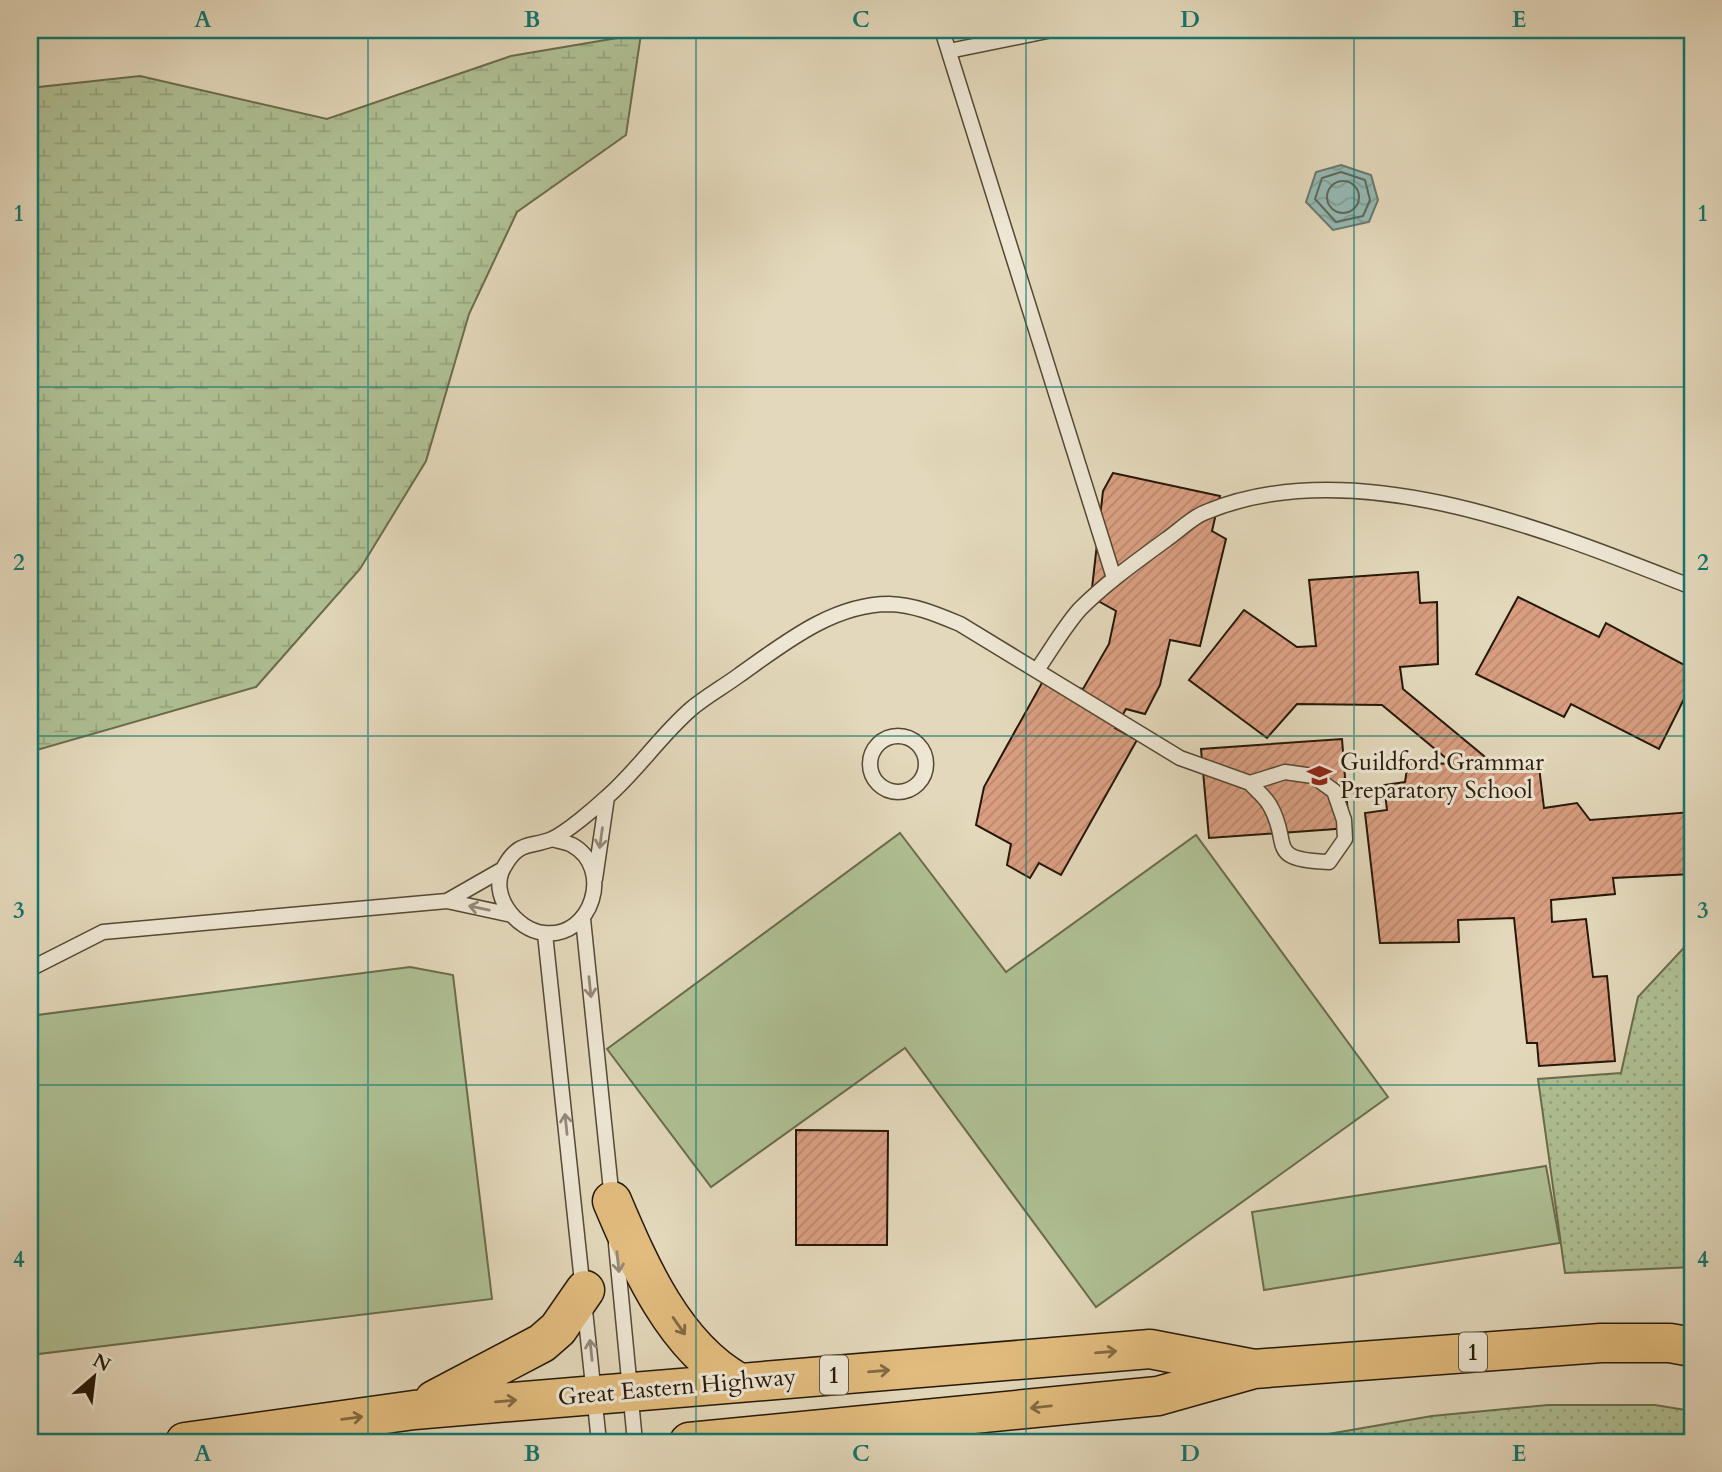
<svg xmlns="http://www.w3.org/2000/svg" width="1722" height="1472" font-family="Cardo,serif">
<defs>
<pattern id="green-dots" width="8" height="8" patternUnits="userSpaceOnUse" patternTransform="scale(1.75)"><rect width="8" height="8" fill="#afc094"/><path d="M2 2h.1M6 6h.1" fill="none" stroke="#96a47e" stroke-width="1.8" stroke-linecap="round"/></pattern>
<pattern id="wetland-marsh" width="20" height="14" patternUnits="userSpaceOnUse" patternTransform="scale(1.75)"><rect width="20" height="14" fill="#afc094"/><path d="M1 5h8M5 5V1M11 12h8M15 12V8" fill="none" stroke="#96a47e"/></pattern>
<pattern id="water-waves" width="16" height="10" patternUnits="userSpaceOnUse" patternTransform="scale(1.75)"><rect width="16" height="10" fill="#95b9b3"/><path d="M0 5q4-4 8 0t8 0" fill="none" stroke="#809e98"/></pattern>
<pattern id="building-hatch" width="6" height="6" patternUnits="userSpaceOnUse" patternTransform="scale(1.75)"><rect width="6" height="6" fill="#d99e81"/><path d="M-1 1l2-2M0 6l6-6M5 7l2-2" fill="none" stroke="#ba876e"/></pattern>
</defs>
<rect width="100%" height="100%" fill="#e3d8bb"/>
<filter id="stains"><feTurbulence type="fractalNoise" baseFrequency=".00286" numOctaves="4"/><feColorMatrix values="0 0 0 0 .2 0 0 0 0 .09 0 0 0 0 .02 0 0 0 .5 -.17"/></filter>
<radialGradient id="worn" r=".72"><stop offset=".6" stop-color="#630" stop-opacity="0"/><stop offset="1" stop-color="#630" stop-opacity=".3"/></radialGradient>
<path fill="url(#green-dots)" stroke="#6a6c4d" stroke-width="2" d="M 1692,939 L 1692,1267 L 1565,1273 L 1538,1079 L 1621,1073 L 1638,997 Z
M 1548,1405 L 1655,1405 L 1692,1411 L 1692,1442 L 1282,1442 L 1432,1416 Z"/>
<path fill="url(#wetland-marsh)" stroke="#6a6c4d" stroke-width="2" d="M 641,34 L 626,135 L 517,212 L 469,314 L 426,461 L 360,569 L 256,687 L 30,752 L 30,88 L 140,76 L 327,119 L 511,56 Z"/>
<path fill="#afc094" stroke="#6a6c4d" stroke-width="2" d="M 900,833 L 1006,972 L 1196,835 L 1388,1097 L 1096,1307 L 905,1048 L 711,1187 L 607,1049 Z
M 410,967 L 453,975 L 492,1299 L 30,1355 L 30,1016 Z
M 1546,1166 L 1560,1243 L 1264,1290 L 1252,1212 Z"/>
<path fill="url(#water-waves)" stroke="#69796e" stroke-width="2" d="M 1341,165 L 1371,175 L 1378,200 L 1369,222 L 1333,230 L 1306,202 L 1316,172 Z"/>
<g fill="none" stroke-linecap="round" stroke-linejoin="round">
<path stroke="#5e685c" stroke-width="2" d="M 1341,172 L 1365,180 L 1370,200 L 1363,216 L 1336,222 L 1315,199 L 1322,178 Z
M1327 197a16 16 0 1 1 32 0a16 16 0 1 1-32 0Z"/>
</g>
<path fill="url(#building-hatch)" stroke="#261806" stroke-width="2" d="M 1113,473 L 1220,496 L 1212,531 L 1226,539 L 1200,646 L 1170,640 L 1160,685 L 1145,714 L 1126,709 L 1115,728 L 1137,740 L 1061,875 L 1039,863 L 1030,878 L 1007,865 L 1011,844 L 976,825 L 984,787 L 1043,681 L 1083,689 L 1109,644 L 1116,611 L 1091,597 L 1103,491 Z
M 1418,572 L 1420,603 L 1437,602 L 1438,664 L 1400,667 L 1403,689 L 1496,766 L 1539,767 L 1544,808 L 1577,803 L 1590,820 L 1692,812 L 1692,874 L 1613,878 L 1615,894 L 1551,900 L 1552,922 L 1586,919 L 1593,977 L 1607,976 L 1615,1061 L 1539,1066 L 1537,1043 L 1527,1043 L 1514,918 L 1458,920 L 1459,942 L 1380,943 L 1365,813 L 1387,810 L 1384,785 L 1405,782 L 1408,762 L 1453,764 L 1382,705 L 1297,704 L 1267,738 L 1189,680 L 1244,610 L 1297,647 L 1316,646 L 1309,580 Z
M 1518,597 L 1599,637 L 1606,623 L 1692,669 L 1692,683 L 1659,749 L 1571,704 L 1564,717 L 1476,674 Z
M 1342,739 L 1349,828 L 1209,838 L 1201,749 Z
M 796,1130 L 888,1131 L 887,1245 L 796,1245 Z"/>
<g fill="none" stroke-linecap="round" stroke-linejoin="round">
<defs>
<path id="service" d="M 942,30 L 1114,578
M 949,51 L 1052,30
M 1037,670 C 1051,650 1064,627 1080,609 C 1106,583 1137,561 1167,539 C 1179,531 1192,517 1206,512 C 1355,450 1552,532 1692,587
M870 764a28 28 0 1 1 56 0a28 28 0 1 1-56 0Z
M 552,839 C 558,841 566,842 572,845 C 614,868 592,939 544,933 C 516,930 488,894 504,867 C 519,840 530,848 552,839 C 567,832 594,809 607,797 C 637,771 660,736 691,709 C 705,697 723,687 738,676 C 782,645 832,604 889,604 C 915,605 936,614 960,624 L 1180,758 L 1250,783 L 1285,772 L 1313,776 L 1334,791 L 1344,820 L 1345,839 L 1329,862 C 1263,860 1293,843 1269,804 C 1264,796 1256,790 1250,783
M 595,879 L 607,797
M 447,901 L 503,869
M 583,919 L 612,1200
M 545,934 L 599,1442
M 30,969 L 103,932 L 447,901 L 512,915
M 616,1244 L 635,1442"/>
<path id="trunk" d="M 612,1201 C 640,1267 674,1346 738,1382
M 434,1400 L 542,1343 L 558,1329 L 585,1290
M 185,1442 L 414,1410 L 1150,1349 L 1254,1369
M 689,1442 L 1158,1396 L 1254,1369 L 1601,1343 L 1670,1343 L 1692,1347"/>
</defs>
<use href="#service" stroke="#554833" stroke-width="17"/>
<use href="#trunk" stroke="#261806" stroke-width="41"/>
<use href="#service" stroke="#ede6d3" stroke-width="14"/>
<use href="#trunk" stroke="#e2bc7e" stroke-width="38"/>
</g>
<defs><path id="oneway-shaft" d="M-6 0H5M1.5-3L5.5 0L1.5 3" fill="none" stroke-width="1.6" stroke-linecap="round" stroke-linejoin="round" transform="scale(1.75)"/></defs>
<g stroke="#938977">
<use href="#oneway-shaft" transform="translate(601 838) rotate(98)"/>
<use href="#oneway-shaft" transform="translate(479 908) rotate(-168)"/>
<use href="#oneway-shaft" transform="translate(590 987) rotate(84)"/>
<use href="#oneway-shaft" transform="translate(566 1124) rotate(-96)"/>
<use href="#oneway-shaft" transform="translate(618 1262) rotate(84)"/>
<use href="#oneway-shaft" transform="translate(591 1350) rotate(-96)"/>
</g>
<g stroke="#846a42">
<use href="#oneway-shaft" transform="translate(679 1326) rotate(55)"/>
<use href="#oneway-shaft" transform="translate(1106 1352) rotate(-5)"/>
<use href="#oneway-shaft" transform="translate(879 1371) rotate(-5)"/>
<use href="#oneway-shaft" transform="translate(506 1401) rotate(-5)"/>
<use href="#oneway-shaft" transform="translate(1041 1407) rotate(174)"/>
<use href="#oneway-shaft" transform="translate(352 1418) rotate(-7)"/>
</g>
<path fill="none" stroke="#0f766e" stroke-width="2" stroke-opacity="0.55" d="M 368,30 L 368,1442M 696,30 L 696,1442M 1026,30 L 1026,1442M 1354,30 L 1354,1442M 30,387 L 1692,387M 30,736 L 1692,736M 30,1085 L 1692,1085"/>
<defs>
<symbol id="school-bare" viewBox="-9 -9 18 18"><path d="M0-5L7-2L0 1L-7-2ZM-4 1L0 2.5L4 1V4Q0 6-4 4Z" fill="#8f2418" stroke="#ede6d3" stroke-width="2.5" paint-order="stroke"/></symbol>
</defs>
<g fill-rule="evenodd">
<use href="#school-bare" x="1302" y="758" width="35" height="35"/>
</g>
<g text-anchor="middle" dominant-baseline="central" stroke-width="6" stroke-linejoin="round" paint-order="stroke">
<g fill="#ede6d3" stroke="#625644" stroke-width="2">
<rect x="1459" y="1332.5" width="28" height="39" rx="5"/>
<rect x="820" y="1355.5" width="28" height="39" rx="5"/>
</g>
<g font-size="23" font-weight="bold" fill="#261806">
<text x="1473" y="1352">1</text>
<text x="834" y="1375">1</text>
</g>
<g font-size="24" fill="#261806" stroke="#ede6d3" text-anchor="start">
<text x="1340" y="762">Guildford Grammar<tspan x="1340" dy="28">Preparatory School</tspan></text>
</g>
<g font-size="24" fill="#261806" stroke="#ede6d3">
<text transform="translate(677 1387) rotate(-5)">Great Eastern Highway</text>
</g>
</g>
<rect width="1722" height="1472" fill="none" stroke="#e3d8bb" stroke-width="77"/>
<g transform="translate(94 1377) rotate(28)" stroke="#ede6d3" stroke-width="5" paint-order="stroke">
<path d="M0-5L12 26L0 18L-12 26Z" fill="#261806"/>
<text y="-10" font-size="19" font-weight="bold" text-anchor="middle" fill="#261806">N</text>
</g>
<rect x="38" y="38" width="1646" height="1396" fill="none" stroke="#0f766e" stroke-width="2.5"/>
<g font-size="23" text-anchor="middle" font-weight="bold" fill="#0f766e">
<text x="203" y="27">A</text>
<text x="532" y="27">B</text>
<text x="861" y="27">C</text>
<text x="1190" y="27">D</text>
<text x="1519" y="27">E</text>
<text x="19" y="221">1</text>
<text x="1703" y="221">1</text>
<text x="19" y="570">2</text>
<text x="1703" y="570">2</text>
<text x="19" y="918">3</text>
<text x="1703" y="918">3</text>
<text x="19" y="1267">4</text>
<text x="1703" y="1267">4</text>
<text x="203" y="1461">A</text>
<text x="532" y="1461">B</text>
<text x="861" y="1461">C</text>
<text x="1190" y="1461">D</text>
<text x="1519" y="1461">E</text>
</g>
<rect width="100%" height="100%" filter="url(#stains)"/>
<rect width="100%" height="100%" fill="url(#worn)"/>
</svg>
